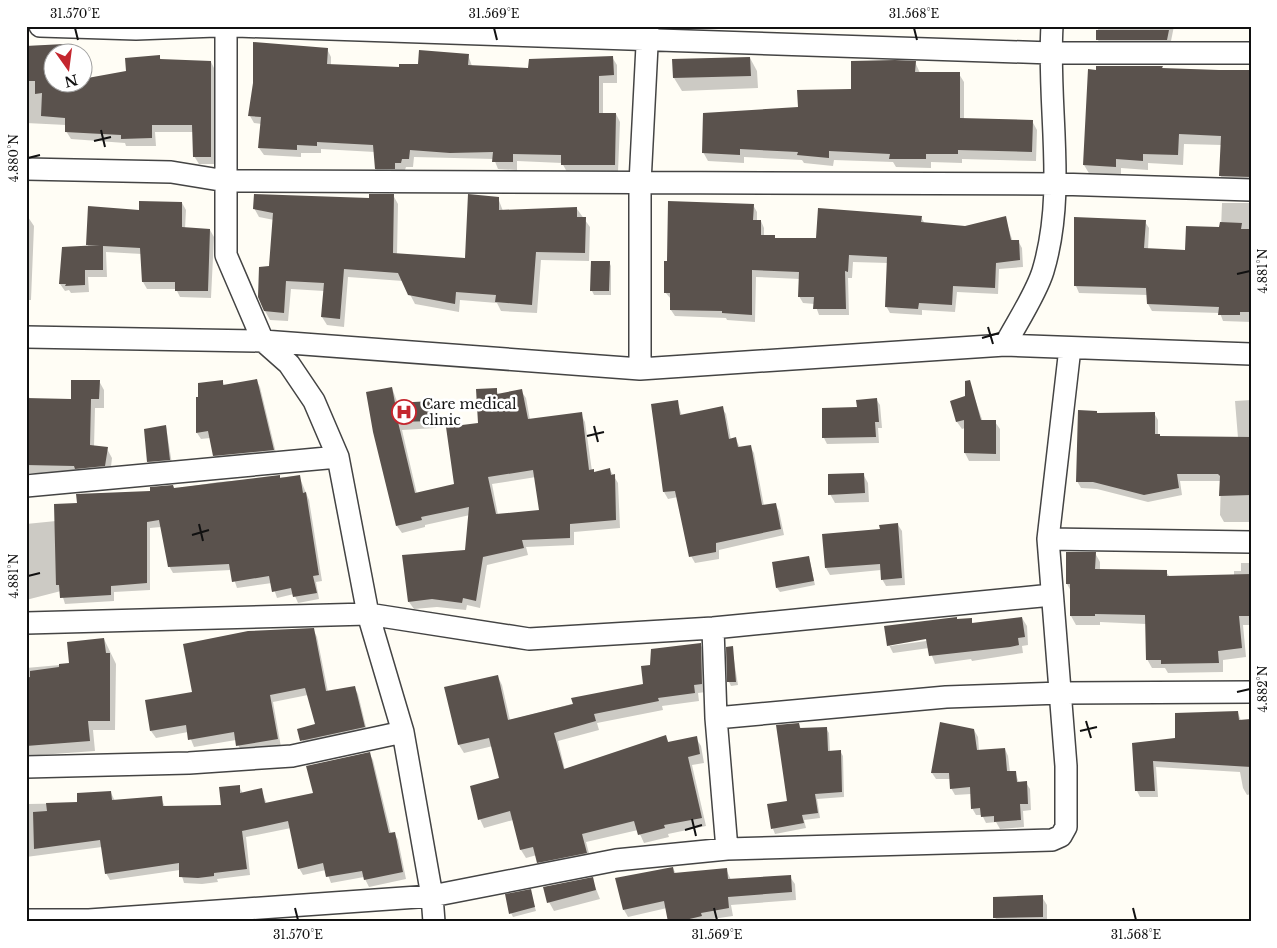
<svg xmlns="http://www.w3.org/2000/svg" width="1277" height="948" font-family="'Libre Baskerville',serif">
<rect width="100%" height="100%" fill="#fffdf5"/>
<path fill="#0003" fill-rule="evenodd" d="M 1098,26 L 1174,26 L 1170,46 L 1101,46 L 1098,40 Z
M 63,45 L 67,52 L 52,52 L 52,82 L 82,82 L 128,72 L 159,56 L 161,60 L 211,62 L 215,70 L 215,164 L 199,164 L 194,156 L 193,132 L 155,132 L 156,146 L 126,146 L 125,143 L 71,139 L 66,131 L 66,125 L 26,123 L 26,46 Z
M 327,49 L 331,57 L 331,65 L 400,68 L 468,55 L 472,66 L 530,69 L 612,57 L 617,65 L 617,83 L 603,83 L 603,114 L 616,114 L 620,122 L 618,172 L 567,172 L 562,163 L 517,161 L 517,170 L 498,169 L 494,159 L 414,157 L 413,167 L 406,167 L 405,170 L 399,170 L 398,177 L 381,176 L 376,169 L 375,152 L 321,149 L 321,153 L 301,153 L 301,157 L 264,155 L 259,148 L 262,124 L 254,123 L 250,116 Z
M 750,58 L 757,71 L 758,88 L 682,91 L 674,78 Z
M 915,62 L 920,73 L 959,74 L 964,82 L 964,119 L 1032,121 L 1037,130 L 1036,161 L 962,159 L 962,163 L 931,162 L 931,168 L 896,167 L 893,162 L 834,160 L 833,166 L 804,163 L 802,160 L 744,157 L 744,163 L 708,161 L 703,152 L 799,108 L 852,90 Z
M 1162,67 L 1163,69 L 1251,71 L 1251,187 L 1226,185 L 1220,175 L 1222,145 L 1184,144 L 1183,165 L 1148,163 L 1148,170 L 1121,168 L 1121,176 L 1090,175 L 1084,165 Z
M 393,195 L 398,204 L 397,255 L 467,259 L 498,198 L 503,211 L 577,209 L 590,227 L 589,261 L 541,260 L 537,313 L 501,311 L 497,303 L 460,300 L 459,312 L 415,304 L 403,281 L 348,277 L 344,327 L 327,325 L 322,317 L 324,291 L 291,289 L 288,321 L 270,320 L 265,311 L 274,220 L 259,217 L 254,208 L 370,200 Z
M 182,203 L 186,210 L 185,229 L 210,230 L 214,237 L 211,298 L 180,297 L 176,289 L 147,289 L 143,282 L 142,254 L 106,252 L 107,277 L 88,277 L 89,292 L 71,293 L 69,290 L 65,291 L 60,284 L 89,247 L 87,244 L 140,211 Z
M 1222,203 L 1251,203 L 1251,322 L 1223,321 L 1220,313 L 1152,311 L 1148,304 L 1148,295 L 1079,293 L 1076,286 L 1145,222 L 1149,228 L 1148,250 L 1186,251 L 1221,229 Z
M 753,205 L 757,212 L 757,221 L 761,221 L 764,228 L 764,236 L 774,236 L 776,240 L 818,239 L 921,217 L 925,224 L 965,227 L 1005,218 L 1013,242 L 1018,241 L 1022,248 L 1023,267 L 999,269 L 998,294 L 957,292 L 955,312 L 922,310 L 922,315 L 890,313 L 886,306 L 888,263 L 853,262 L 852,278 L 848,278 L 849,315 L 819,315 L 815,304 L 803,303 L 799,296 L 800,279 L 756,277 L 755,322 L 727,320 L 726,318 L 675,316 L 671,310 L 671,299 L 665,292 L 669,262 Z
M 26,214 L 34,226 L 31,300 L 26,300 Z
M 609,262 L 611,266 L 611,295 L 594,295 L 592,291 Z
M 256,380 L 260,387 L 277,457 L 218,462 L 214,456 L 210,438 L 201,439 L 197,433 L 222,381 L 225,386 Z
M 99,381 L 104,390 L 104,408 L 95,408 L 94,447 L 107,449 L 112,458 L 110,475 L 26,473 L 26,387 L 30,400 L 72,400 Z
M 969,382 L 983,422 L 995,422 L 1000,429 L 1000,461 L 969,461 L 965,453 L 965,428 L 962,429 L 957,422 L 952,401 L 966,397 Z
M 392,388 L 398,404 L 431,402 L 435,410 L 436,428 L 402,430 L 417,494 L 456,485 L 479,424 L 496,390 L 499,395 L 521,391 L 526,398 L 530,420 L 581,414 L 585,422 L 592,471 L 595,473 L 610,470 L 618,483 L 620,528 L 574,532 L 574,545 L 526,547 L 528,555 L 487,565 L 480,608 L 467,605 L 466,610 L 437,607 L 414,609 L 409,602 L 466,551 L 470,515 L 425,525 L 425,527 L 402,533 L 397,526 ZM 536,477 L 541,511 L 498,515 L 492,484 Z
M 876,399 L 880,405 L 882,428 L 878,428 L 879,443 L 827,444 L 824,438 L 858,408 Z
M 1251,400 L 1251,522 L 1224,522 L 1220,515 L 1221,481 L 1180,481 L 1182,495 L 1148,502 L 1097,489 L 1081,488 L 1077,481 L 1097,412 L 1098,415 L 1154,413 L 1158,420 L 1158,435 L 1161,437 L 1238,438 L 1235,401 Z
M 677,401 L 682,416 L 722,408 L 726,414 L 731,440 L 736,439 L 740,448 L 750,446 L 754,453 L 764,506 L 775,504 L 779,511 L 784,535 L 719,550 L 719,559 L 695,563 L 691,556 L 678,497 L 668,499 L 664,492 L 652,405 Z
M 166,426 L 172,464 L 151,466 L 148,462 Z
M 863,474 L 868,483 L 869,502 L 835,503 L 830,494 Z
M 299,476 L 309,500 L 322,581 L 316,582 L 319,599 L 298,603 L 294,594 L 277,598 L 272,583 L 237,588 L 231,570 L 173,573 L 169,566 L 161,527 L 150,528 L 150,590 L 114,592 L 114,601 L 65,604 L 61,591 L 26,600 L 26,524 L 56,521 L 78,504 L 218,482 Z
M 898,525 L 902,531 L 905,585 L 886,586 L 882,579 L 881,570 L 830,575 L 826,568 L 881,530 Z
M 1095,553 L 1100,562 L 1100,570 L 1166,572 L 1170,577 L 1234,576 L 1234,571 L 1241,571 L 1241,563 L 1251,563 L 1251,625 L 1243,625 L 1246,657 L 1223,660 L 1223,672 L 1168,673 L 1165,668 L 1152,668 L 1147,659 L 1146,624 L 1100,622 L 1100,625 L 1076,625 L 1071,616 L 1071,591 L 1067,584 Z
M 809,557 L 815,585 L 780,592 L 777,588 Z
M 956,618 L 957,620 L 971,620 L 973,624 L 1022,618 L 1027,626 L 1028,645 L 1022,646 L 1023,653 L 972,661 L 971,659 L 935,664 L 929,648 L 893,653 L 889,645 L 886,627 ZM 932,637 L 933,640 L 890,646 L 890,644 Z
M 313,629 L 317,637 L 328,692 L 354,687 L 358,694 L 368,735 L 306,748 L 299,730 L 317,725 L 308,695 L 273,702 L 281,747 L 242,753 L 236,740 L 194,747 L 188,732 L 156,738 L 151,731 L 193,693 Z
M 104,639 L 116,664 L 115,730 L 93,730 L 95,751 L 26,756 L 26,668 L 71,664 Z
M 700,644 L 705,652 L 706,692 L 698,693 L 699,701 L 662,706 L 663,710 L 597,723 L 599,730 L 558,741 L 565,770 L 665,736 L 669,743 L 696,738 L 701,746 L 704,763 L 692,765 L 706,826 L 668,834 L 669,837 L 644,843 L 638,830 L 586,842 L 591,861 L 543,870 L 537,855 L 526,858 L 521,850 L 513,820 L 484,828 L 480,819 L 501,779 L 493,746 L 464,753 L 459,745 L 498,677 L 502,685 L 510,720 L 645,685 L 652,666 Z
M 732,648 L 738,685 L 731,686 L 729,682 Z
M 1238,713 L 1241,721 L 1251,720 L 1251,794 L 1247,795 L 1243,788 L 1240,772 L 1156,767 L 1158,797 L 1140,797 L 1137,791 L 1134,744 L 1176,739 Z
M 799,724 L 801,729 L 826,728 L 829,733 L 830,752 L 840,751 L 843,756 L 844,797 L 817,799 L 820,818 L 804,820 L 806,828 L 775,834 L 773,829 L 789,802 Z
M 974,730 L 978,737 L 979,751 L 1005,749 L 1008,756 L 1010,772 L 1015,772 L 1019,783 L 1026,783 L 1030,789 L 1031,810 L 1023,811 L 1024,827 L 1000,829 L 996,822 L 986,823 L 982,815 L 976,815 L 972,808 L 971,794 L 955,795 L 951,788 L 951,779 L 936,779 L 932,773 Z
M 369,753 L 373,760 L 391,834 L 394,833 L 398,840 L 406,879 L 369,887 L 364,877 L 331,883 L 326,870 L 303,875 L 299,868 L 291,828 L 246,837 L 250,875 L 217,879 L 218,882 L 202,884 L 184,883 L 180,870 L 110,880 L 106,873 L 102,847 L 26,857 L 26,802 L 28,804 L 79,803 L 111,793 L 115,801 L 161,798 L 165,807 L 222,806 L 239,786 L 243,794 L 261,790 L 267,804 L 315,794 Z
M 673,868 L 676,874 L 726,869 L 731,880 L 790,877 L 795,884 L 796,900 L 731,905 L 733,916 L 705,920 L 705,922 L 670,922 L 667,908 L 628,917 L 624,910 Z
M 592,879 L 600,899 L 554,911 L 549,902 Z
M 530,891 L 536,911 L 513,917 L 511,913 Z
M 1042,897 L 1047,905 L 1047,922 L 997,922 L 995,917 Z
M 298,919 L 299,922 L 261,922 Z"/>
<path fill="#5a524d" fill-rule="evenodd" d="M 1096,30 L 1169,30 L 1167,40 L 1096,40 Z
M 253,42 L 328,48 L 327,64 L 399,67 L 399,64 L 418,64 L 419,50 L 469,54 L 468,65 L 528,68 L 529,59 L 613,56 L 614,75 L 599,76 L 599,113 L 616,113 L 615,165 L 561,165 L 561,155 L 513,154 L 513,162 L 492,162 L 493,152 L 450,153 L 410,150 L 409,159 L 402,159 L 401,163 L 395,163 L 395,169 L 375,169 L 373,145 L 317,142 L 317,146 L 297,145 L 297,150 L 258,148 L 261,117 L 248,116 L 253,83 Z
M 64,44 L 64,52 L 52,52 L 52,82 L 82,82 L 82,79 L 126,71 L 125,58 L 160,55 L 160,59 L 211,61 L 211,157 L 193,157 L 192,125 L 152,125 L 152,138 L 121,139 L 121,135 L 65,132 L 65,118 L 41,116 L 42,93 L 35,94 L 35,81 L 26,81 L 26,46 Z
M 750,57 L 751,76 L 673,78 L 672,59 Z
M 895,60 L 916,61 L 915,72 L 960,72 L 960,118 L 1033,120 L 1032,152 L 958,150 L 958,154 L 926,154 L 926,159 L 889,159 L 890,154 L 829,151 L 829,158 L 797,155 L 798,152 L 740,149 L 740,155 L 702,153 L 703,113 L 798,107 L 797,90 L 851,89 L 851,61 Z
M 1096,66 L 1163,66 L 1162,68 L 1219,70 L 1251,70 L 1251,177 L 1219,176 L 1221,136 L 1179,134 L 1178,155 L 1143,154 L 1143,161 L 1116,159 L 1116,167 L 1083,165 L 1088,69 L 1096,70 Z
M 254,194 L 369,198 L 369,194 L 394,194 L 393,253 L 465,258 L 468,194 L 499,197 L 499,210 L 577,207 L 577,217 L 586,217 L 585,253 L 536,252 L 532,305 L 495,302 L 496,295 L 456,292 L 455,304 L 408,295 L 398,273 L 344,269 L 340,319 L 321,317 L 324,283 L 286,281 L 284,313 L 264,311 L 258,297 L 259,267 L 269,266 L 273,213 L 253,209 Z
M 139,201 L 182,202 L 182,227 L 210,229 L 208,291 L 175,291 L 175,282 L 142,282 L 140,248 L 103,246 L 103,270 L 85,270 L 85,285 L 65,286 L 66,284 L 59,284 L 62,247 L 100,245 L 86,245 L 88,206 L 139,210 Z
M 668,201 L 754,204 L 753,220 L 761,220 L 761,235 L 775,235 L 775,238 L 816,238 L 818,208 L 922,216 L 921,222 L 965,226 L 1006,216 L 1011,240 L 1019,240 L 1020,260 L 996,263 L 995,288 L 953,286 L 952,305 L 919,303 L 918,309 L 885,307 L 887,257 L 849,255 L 848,272 L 845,271 L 846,309 L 813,309 L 814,297 L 798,297 L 799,272 L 752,270 L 752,315 L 722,313 L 722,311 L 670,310 L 670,293 L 664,293 L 664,261 L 667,261 Z
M 1074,217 L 1146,220 L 1144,248 L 1185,250 L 1186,226 L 1219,227 L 1220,222 L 1242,223 L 1241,229 L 1251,229 L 1251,312 L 1240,312 L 1240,315 L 1218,315 L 1219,307 L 1147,304 L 1146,288 L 1074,286 Z
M 591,261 L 610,261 L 609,291 L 590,291 Z
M 257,379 L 274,450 L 213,456 L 208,431 L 196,433 L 196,397 L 198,397 L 198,383 L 223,380 L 223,385 Z
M 71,380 L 100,380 L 99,399 L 91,399 L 90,445 L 108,447 L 105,466 L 75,469 L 74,466 L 26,465 L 26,398 L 71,399 Z
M 970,380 L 981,420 L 996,420 L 996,454 L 964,453 L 964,420 L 956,422 L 950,401 L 965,396 L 965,381 Z
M 392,387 L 395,403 L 432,401 L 433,421 L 398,422 L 415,493 L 454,484 L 446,427 L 478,423 L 476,389 L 497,388 L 497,394 L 522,389 L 528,419 L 582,412 L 589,470 L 594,469 L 594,472 L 610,468 L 611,475 L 615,474 L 616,520 L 570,524 L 570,538 L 522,540 L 524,548 L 483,557 L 476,601 L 463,598 L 462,603 L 432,599 L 408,602 L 402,555 L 465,550 L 469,507 L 421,517 L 422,520 L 396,526 L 373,432 L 366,392 ZM 533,470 L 539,510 L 496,514 L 488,477 Z
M 877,398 L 879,422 L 875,422 L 876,437 L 822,438 L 822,408 L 857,407 L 856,400 Z
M 678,400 L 680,415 L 723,406 L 729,439 L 736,437 L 738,447 L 751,445 L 762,505 L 776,503 L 781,529 L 716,543 L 716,552 L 689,557 L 675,491 L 663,492 L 651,404 Z
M 1078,410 L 1097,411 L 1097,413 L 1155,412 L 1155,434 L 1160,434 L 1160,436 L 1251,437 L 1251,495 L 1219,496 L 1220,476 L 1218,474 L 1177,474 L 1179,488 L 1144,495 L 1093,482 L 1076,482 Z
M 166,425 L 170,460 L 147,462 L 144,429 Z
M 864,473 L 865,493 L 828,495 L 828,474 Z
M 280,475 L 280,478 L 300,475 L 303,493 L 306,492 L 319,575 L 313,576 L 317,593 L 293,597 L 291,588 L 272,592 L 269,576 L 232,582 L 229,564 L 168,567 L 159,520 L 147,522 L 147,583 L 111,586 L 111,595 L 60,598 L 59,585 L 56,585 L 54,504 L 77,503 L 76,494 L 150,491 L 150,487 L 173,485 L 174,488 Z
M 898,523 L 902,578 L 881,580 L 880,564 L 825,568 L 822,534 L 880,529 L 879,525 Z
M 1066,552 L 1096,552 L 1095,569 L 1167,570 L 1167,576 L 1251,574 L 1251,616 L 1239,616 L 1242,648 L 1218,651 L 1219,663 L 1161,664 L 1161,660 L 1146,660 L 1145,615 L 1095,614 L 1095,616 L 1070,616 L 1070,584 L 1066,584 Z
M 809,556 L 814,581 L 776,588 L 772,562 Z
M 957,617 L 957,619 L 972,618 L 972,623 L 1022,617 L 1025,637 L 1018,638 L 1019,645 L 1010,647 L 929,656 L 926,639 L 887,646 L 884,626 Z
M 314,628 L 326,691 L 355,686 L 365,727 L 300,741 L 297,729 L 315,724 L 305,688 L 270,695 L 278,739 L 236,746 L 234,732 L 188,740 L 186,725 L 150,731 L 145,700 L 192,692 L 183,644 L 248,631 Z
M 104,638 L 106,653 L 110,653 L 110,721 L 88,721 L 90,741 L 26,746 L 26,678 L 30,677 L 30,671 L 59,667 L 59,664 L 69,663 L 67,642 Z
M 701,643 L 702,684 L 694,685 L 695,693 L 658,698 L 659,701 L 594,714 L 596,721 L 554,733 L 564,769 L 666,735 L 668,742 L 697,736 L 700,754 L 688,757 L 702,818 L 664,825 L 665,828 L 638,835 L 634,821 L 582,834 L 587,853 L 537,863 L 533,847 L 520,850 L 510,811 L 478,820 L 470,786 L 499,778 L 489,738 L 458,745 L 444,687 L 498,675 L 508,720 L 573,704 L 571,698 L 643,684 L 641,666 L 650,665 L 651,649 Z
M 733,646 L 736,682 L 727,682 L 726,647 Z
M 1238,711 L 1239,720 L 1251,719 L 1251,767 L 1153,761 L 1155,791 L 1135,791 L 1132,743 L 1175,738 L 1175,713 Z
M 940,722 L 974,729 L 977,750 L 1005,748 L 1007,771 L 1016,771 L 1017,782 L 1027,781 L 1028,804 L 1020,804 L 1021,820 L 994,822 L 994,816 L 981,817 L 980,808 L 971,809 L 970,787 L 950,789 L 949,773 L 931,773 Z
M 799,723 L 800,728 L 827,727 L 828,751 L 841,750 L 842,792 L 815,794 L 818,813 L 802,815 L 804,823 L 771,829 L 767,804 L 787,801 L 776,725 Z
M 370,752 L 389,833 L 395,832 L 403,872 L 364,880 L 362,871 L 326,877 L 323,863 L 298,869 L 288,821 L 242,831 L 247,869 L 214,873 L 214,876 L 198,878 L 179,877 L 179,863 L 105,874 L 100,840 L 34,849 L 33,812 L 47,811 L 46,803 L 77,802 L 77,793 L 111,791 L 112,800 L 162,796 L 163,806 L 221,805 L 219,787 L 240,785 L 240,793 L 262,788 L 265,803 L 313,793 L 306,766 Z
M 673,867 L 674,873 L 727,868 L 728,879 L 791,875 L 792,892 L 728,897 L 729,908 L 701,913 L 702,916 L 677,922 L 668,922 L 664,901 L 623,910 L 615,878 Z
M 593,877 L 596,890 L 547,903 L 543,887 Z
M 531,889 L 535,907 L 509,914 L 505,894 Z
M 1043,895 L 1043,917 L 993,918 L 993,897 Z"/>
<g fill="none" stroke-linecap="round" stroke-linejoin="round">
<defs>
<path id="minor" d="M 40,26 L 136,29 L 216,26
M 226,26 L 226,255 L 263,341 L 289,364 L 314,401 L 338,457 L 368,614 L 403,732 L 432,896 L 434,922
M 236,26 L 1051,53 L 1251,53
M 26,169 L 171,172 L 226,181 L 1057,184 L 1251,190
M 26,337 L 263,341 L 640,369 L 1005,345 L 1251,354
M 1005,345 C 1016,324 1036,294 1043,271 C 1067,191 1047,108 1052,26
M 640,369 L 640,183 L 648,26
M 26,486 L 338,457
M 1048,539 L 1251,542
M 26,623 L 368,614 L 529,639 L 713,628 L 1052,595
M 713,628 L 716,718 L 727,849
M 716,718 L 946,697 L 1062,693 L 1251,692
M 26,767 L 189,763 L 292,756 L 403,732
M 26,920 L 89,920 L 432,896 L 616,860 L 727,849 L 1052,840 L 1061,836 L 1066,827 L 1066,766 L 1048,539 L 1070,348"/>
</defs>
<use href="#minor" stroke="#444" stroke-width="24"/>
<use href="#minor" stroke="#fff" stroke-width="21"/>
</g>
<path fill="none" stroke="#111" stroke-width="2" d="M 75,28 L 78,40M 494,28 L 497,40M 914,28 L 917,40M 101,130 L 105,147M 94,141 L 111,137M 28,158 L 40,155M 1237,274 L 1250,271M 988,327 L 993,344M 982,338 L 999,333M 594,426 L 598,442M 587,436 L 604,432M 199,524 L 203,541M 192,535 L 209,530M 28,576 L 40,573M 1237,692 L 1250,689M 1086,721 L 1091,738M 1080,731 L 1097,727M 692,819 L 696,836M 685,830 L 702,825M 295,908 L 298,920M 714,908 L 717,920M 1133,908 L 1136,920"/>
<defs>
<symbol id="hospital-ring" viewBox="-11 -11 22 22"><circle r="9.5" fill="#fff" stroke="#c4262e" stroke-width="1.5"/><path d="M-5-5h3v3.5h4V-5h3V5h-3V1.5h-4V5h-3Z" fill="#c4262e"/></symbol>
</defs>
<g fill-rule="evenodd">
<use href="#hospital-ring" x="390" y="398" width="28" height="28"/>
</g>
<g text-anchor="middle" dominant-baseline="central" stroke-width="5" stroke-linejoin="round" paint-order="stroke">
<g font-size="14" fill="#111" stroke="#fff" text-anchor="start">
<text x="422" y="404">Care medical<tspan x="422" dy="16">clinic</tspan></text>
</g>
</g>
<rect width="1277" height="948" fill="none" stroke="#ffffff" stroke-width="55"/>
<g transform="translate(68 68) rotate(166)"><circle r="24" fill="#ffffff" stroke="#a0a0a0"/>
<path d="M0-4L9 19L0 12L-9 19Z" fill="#c4262e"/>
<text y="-8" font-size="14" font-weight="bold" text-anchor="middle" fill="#111111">N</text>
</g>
<rect x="28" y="28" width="1222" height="892" fill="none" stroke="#111" stroke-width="2"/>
<g font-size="12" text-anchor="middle" fill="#111">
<text x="75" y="18">31.570°E</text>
<text x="494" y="18">31.569°E</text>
<text x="914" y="18">31.568°E</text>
<text transform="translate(14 158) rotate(-90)" y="4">4.880°N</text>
<text transform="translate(1263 271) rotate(-90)" y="4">4.881°N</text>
<text transform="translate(14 576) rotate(-90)" y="4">4.881°N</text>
<text transform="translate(1263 689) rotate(-90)" y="4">4.882°N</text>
<text x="298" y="939">31.570°E</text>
<text x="717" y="939">31.569°E</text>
<text x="1136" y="939">31.568°E</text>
</g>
</svg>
